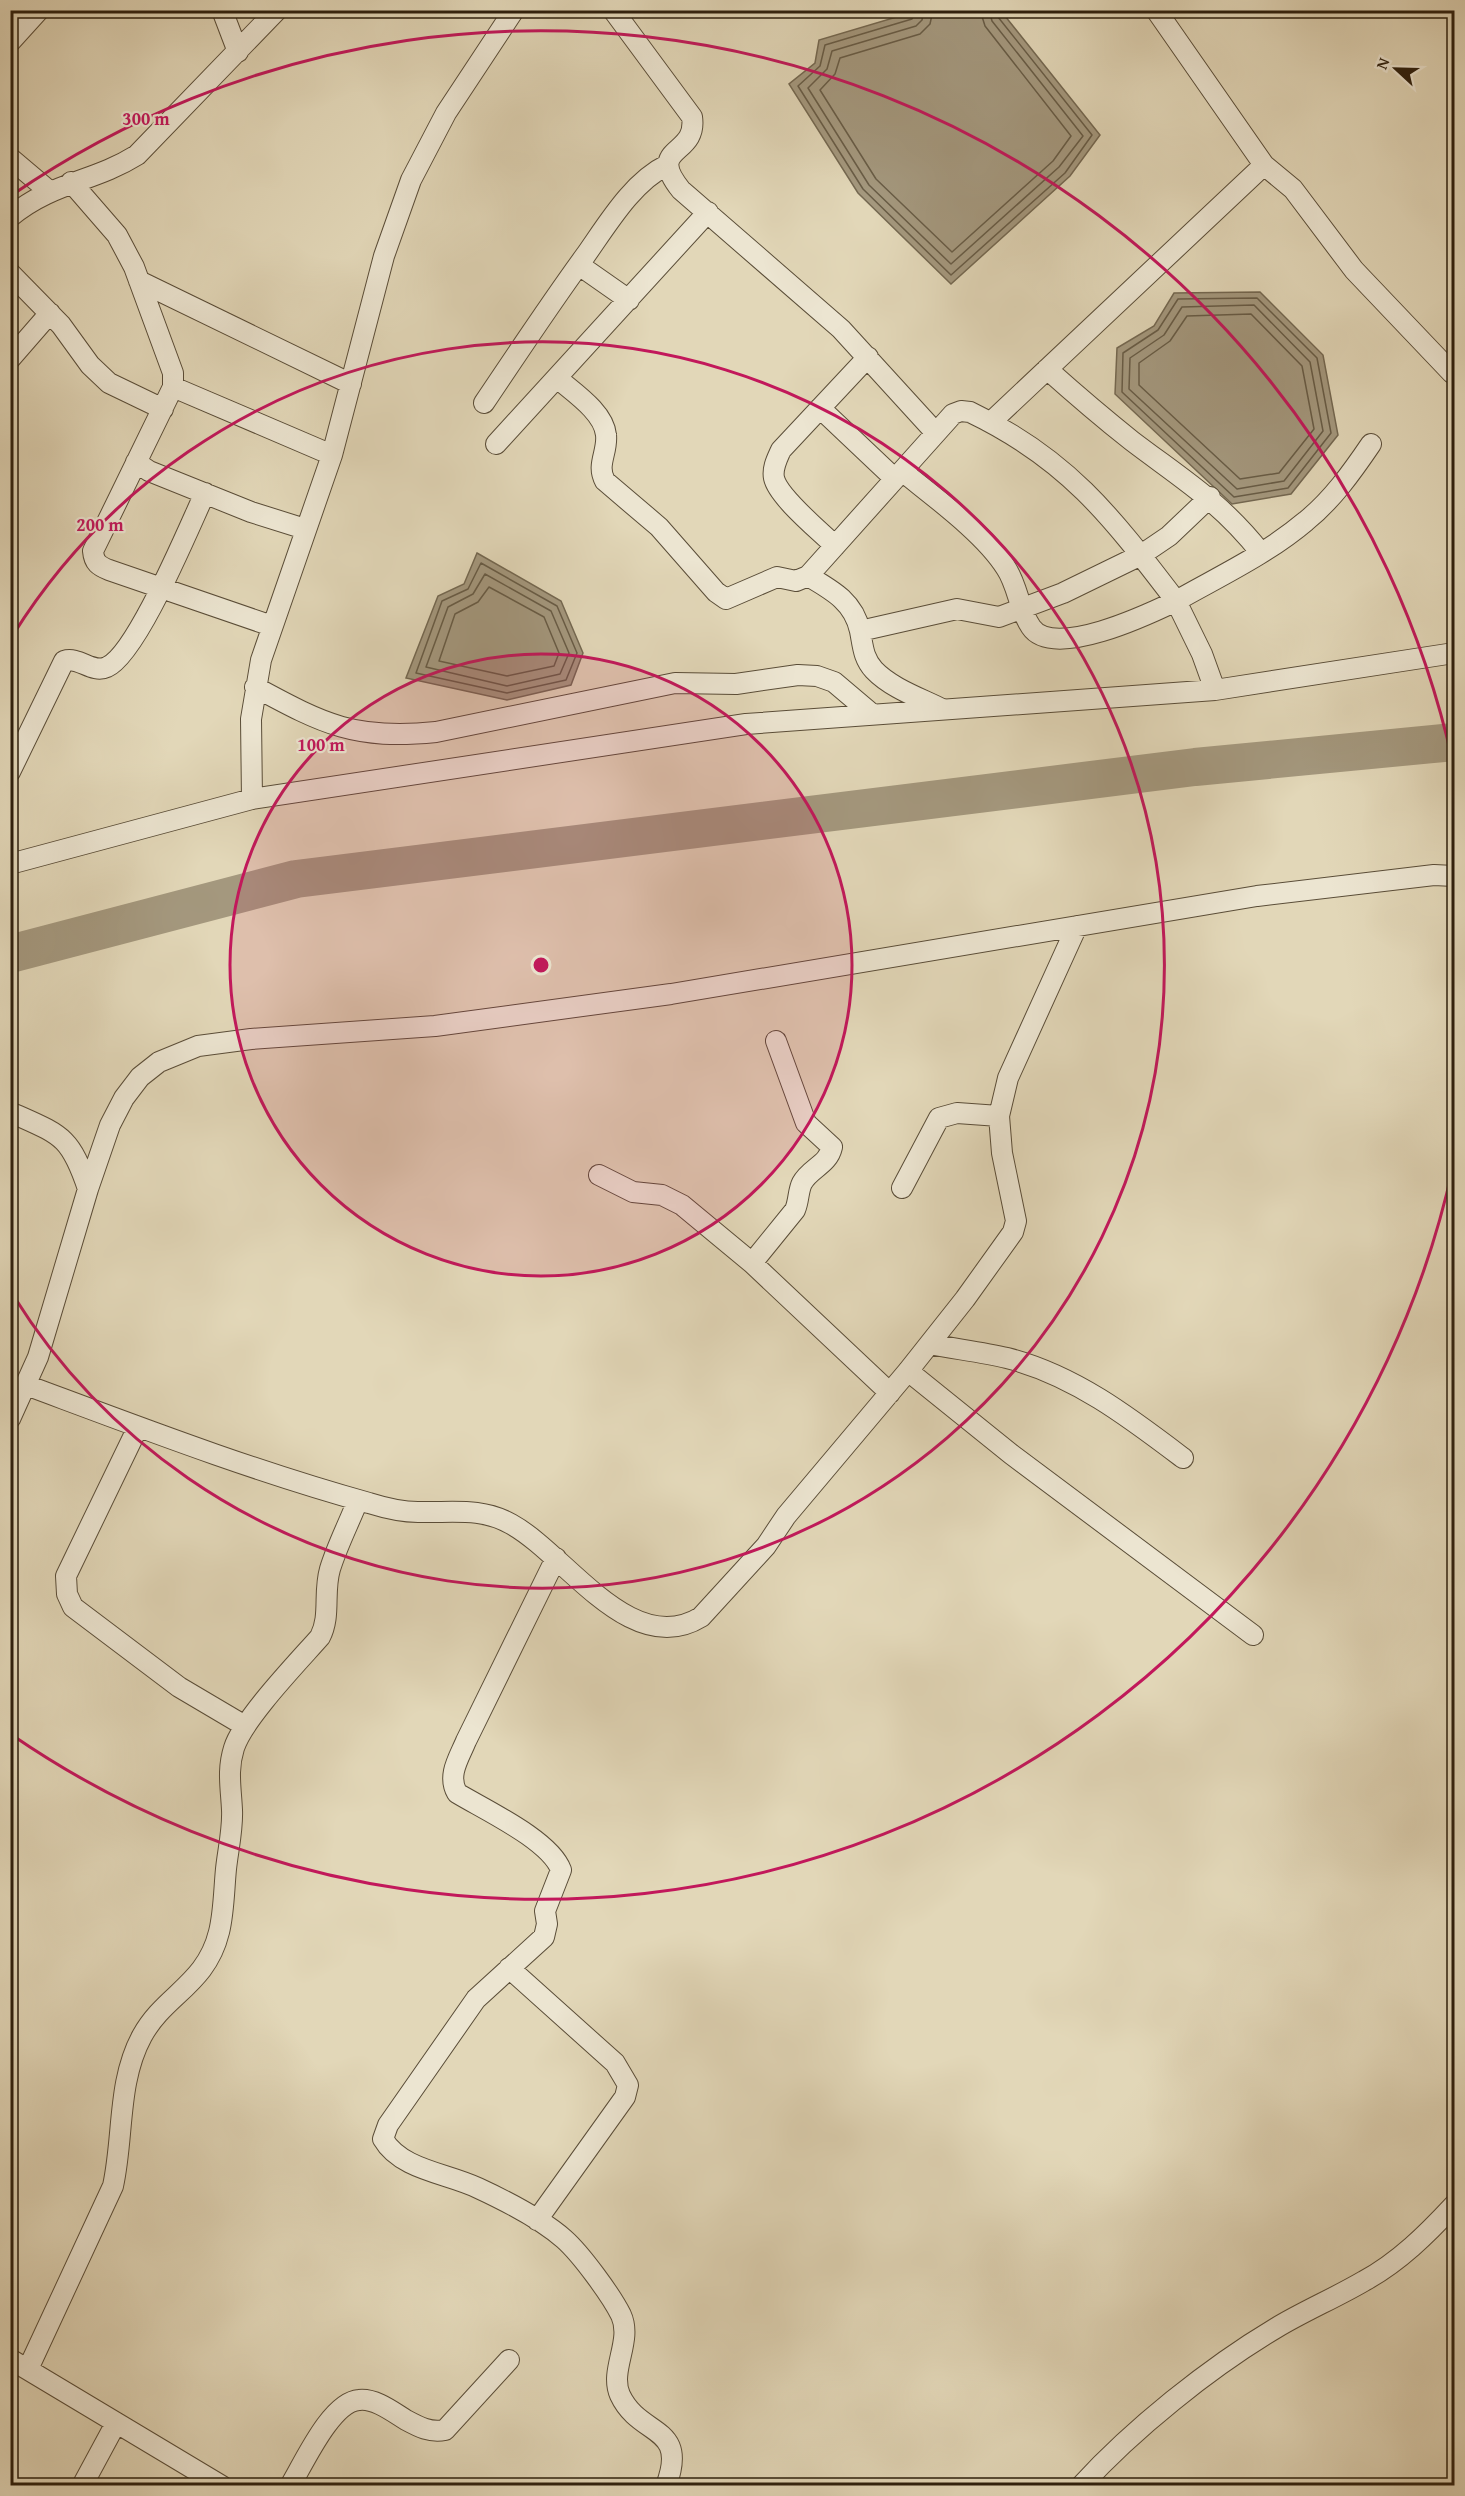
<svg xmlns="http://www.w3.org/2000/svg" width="1465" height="2496" font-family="'Gentium Book Plus',serif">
<rect width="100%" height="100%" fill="#e2d7b8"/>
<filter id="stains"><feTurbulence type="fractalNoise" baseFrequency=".00333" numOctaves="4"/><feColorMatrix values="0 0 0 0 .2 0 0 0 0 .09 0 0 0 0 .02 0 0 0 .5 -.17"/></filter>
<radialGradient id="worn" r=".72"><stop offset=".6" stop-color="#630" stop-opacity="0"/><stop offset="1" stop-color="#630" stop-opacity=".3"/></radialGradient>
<path fill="#a4987e" stroke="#746851" stroke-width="1.5" d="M 920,10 L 1001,11 L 1100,135 L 1070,176 L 951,284 L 858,193 L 789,84 L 815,63 L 819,40 Z
M 1260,292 L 1323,355 L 1338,435 L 1291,494 L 1232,504 L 1115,394 L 1117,348 L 1154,326 L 1174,293 Z
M 477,553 L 561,601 L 583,653 L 571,685 L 507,700 L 406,678 L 438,596 L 464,584 Z"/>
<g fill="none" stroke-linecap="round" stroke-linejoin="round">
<path stroke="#685c46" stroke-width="1.5" d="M 917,10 L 912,19 L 825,45 L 820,66 L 798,86 L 863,189 L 951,275 L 1065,173 L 1092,135 L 998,17 L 997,10
M 924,10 L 922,20 L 916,26 L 832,51 L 827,69 L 808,88 L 869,185 L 951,264 L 1059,167 L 1083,136 L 992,21 L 989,10
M 933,10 L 930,24 L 920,34 L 840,58 L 835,74 L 820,90 L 876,179 L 952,252 L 1053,161 L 1071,136 L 985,26 L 980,10
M 1257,298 L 1317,358 L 1331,433 L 1288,488 L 1234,497 L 1122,392 L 1123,353 L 1158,330 L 1178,299 Z
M 1254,305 L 1310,362 L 1323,431 L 1284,481 L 1237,489 L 1129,389 L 1130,358 L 1164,335 L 1182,307 Z
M 1251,314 L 1302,366 L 1314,429 L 1279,473 L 1240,479 L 1139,385 L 1139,363 L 1170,341 L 1187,316 Z
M 481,563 L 557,606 L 577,653 L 566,680 L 507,693 L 416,673 L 442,601 L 468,589 Z
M 485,574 L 551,611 L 569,653 L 560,674 L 507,686 L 426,667 L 448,607 L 473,594 Z
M 489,587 L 544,617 L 559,653 L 554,666 L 507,676 L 439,661 L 455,614 L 478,602 Z"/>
<path stroke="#a4987e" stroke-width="38" d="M 10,954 L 296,879 L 1195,767 L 1454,742"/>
<defs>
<path id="minor" d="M 222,10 L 238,52
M 613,10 L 692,117 C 698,157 645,145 681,190 L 841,329 L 935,432
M 1156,10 L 1264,165 L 1293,189 L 1354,270 L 1452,373
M 10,42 L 39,10
M 10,158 L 49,191
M 71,182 L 117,235 L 134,267 L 173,373 L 173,387
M 10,217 C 52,182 94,182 137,155 L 277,10
M 579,265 L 629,300
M 10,273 L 61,325 L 90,365 L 109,383 L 163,409
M 139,281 L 351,384
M 10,359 L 50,313
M 1047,369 C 1075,394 1103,418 1132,441 C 1182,479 1221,502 1261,553
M 557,378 C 573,392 604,412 606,435 C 608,452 596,465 605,481 L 659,527 L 716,592 L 726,599 L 777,577 L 796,581 L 808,576 L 902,471
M 484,403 C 517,354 550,304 585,256 C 607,225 632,182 667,165
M 820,408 L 895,479
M 991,422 L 1264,165
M 496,444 L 708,212
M 136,462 L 149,471 L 251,512 L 305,529
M 835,546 C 820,531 778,497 774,478 C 772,468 777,459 781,450 L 868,357
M 808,576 C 832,590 854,602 860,631 C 863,646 863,658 874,670 C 891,688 920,698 942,709
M 272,626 L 109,570 C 99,566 94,563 93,551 L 173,387 L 332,455
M 860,631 L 957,609 L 999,617 L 1063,593 L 1141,555 L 1169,536 L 1210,497
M 255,687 C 325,725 355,740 436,732 L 675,683 L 736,684 L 798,675 L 817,676 L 834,682 L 873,715
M 1215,690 L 1202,654 L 1176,601 C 1149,614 1053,660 1031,627 C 1019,610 1018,586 1006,568 C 985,534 934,497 902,471 L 953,414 L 961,411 L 970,412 C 1068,459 1111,516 1176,601 C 1220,576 1267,554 1306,521 C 1332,500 1352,472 1371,444
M 10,772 L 64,661 C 79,656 92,674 107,667 C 137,654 189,527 205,493
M 252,799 L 251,719 L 261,660 L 332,455 L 384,256 L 411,180 L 446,113 L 514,10
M 10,864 L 252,799 L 746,724 L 1215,690 L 1454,653
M 10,1112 C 61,1135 70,1135 88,1189
M 599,1175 L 633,1192 L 662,1195 L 682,1205 L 752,1263 L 890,1393
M 902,1188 L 939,1118 L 957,1113 L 999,1116
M 752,1263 L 795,1210 C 799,1201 798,1191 802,1183 C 810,1168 828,1165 832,1147 L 806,1123 L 776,1041
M 930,1344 C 955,1349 982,1352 1007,1358 C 1074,1375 1129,1417 1183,1458
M 908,1371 L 1011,1454 L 1253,1635
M 26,1385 C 139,1427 253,1471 369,1503 C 385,1508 402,1512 418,1512 C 452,1513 481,1507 511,1524 C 566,1554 631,1660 701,1617 L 766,1546 L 786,1516 L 908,1371 L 965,1299 L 1013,1232 L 1016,1221 L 1002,1153 L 999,1116 L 1008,1078 L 1077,926
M 10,1419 L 38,1357 L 88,1189 L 110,1125 L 124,1098 L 140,1077 L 159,1062 L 198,1046 L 251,1039 L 435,1026 L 671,994 L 1257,896 L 1434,875 L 1454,876
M 138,1427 L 66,1576 L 67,1594 L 73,1607 L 179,1687 L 245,1726
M 556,1558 L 466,1741 C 459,1758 447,1775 457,1793 C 485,1810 550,1840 561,1870 L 545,1911 L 547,1924 L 544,1937 L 476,1999 L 388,2125 L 383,2139 C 401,2170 447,2173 478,2188 C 506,2201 540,2218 564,2239 C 581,2254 611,2295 621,2315 C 633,2341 609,2370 620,2395 C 640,2438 689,2424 666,2486
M 509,1968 L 615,2063 L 628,2085 L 625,2097 L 537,2220
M 10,2359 L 222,2486
M 28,2369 L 113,2186 C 124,2136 117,2082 142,2036 C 165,1994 206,1985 219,1932 C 224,1912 224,1889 226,1869 C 228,1850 233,1829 232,1810 C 231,1788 227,1770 234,1748 C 243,1719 298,1662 320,1637 C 331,1616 323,1593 330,1569 C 337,1546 349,1523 358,1500
M 82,2486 L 116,2423
M 290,2486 C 304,2463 331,2402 359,2400 C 375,2398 393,2412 406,2420 C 419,2427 430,2433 445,2430 L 509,2360
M 1081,2486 C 1133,2429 1209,2368 1276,2328 C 1304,2311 1335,2298 1364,2281 C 1399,2262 1427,2234 1454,2205"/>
</defs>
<use href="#minor" stroke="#5a4d38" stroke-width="22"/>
<use href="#minor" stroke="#ece5d1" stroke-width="20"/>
</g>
<circle cx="541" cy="965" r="311" fill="#c2185b" fill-opacity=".12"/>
<g fill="none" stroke="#c2185b" stroke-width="3">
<circle cx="541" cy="965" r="311"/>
<path d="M13 635A623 623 0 1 1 13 1295"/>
<path d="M1453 1167A934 934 0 0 1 12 1735M12 195A934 934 0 0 1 1453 763"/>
</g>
<circle cx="541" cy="965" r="9" fill="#c2185b" stroke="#ece5d1" stroke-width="3"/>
<g font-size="18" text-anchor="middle" font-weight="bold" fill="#c2185b" stroke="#ece5d1" stroke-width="4.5" stroke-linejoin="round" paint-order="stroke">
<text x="146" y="125">300 m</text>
<text x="100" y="531">200 m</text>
<text x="321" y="751">100 m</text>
</g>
<rect width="1465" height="2496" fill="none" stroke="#e2d7b8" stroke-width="36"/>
<rect x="12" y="12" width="1441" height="2472" fill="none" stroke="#2d1f0d" stroke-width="3"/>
<rect x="18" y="18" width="1429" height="2460" fill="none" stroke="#2d1f0d" stroke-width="1.5"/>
<g transform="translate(1396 69) rotate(292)" stroke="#ece5d1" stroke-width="4.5" paint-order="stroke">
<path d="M0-4.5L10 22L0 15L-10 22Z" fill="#2d1f0d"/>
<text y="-9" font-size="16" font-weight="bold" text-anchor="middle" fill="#2d1f0d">N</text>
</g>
<rect width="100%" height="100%" filter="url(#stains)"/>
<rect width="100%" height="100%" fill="url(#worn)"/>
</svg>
